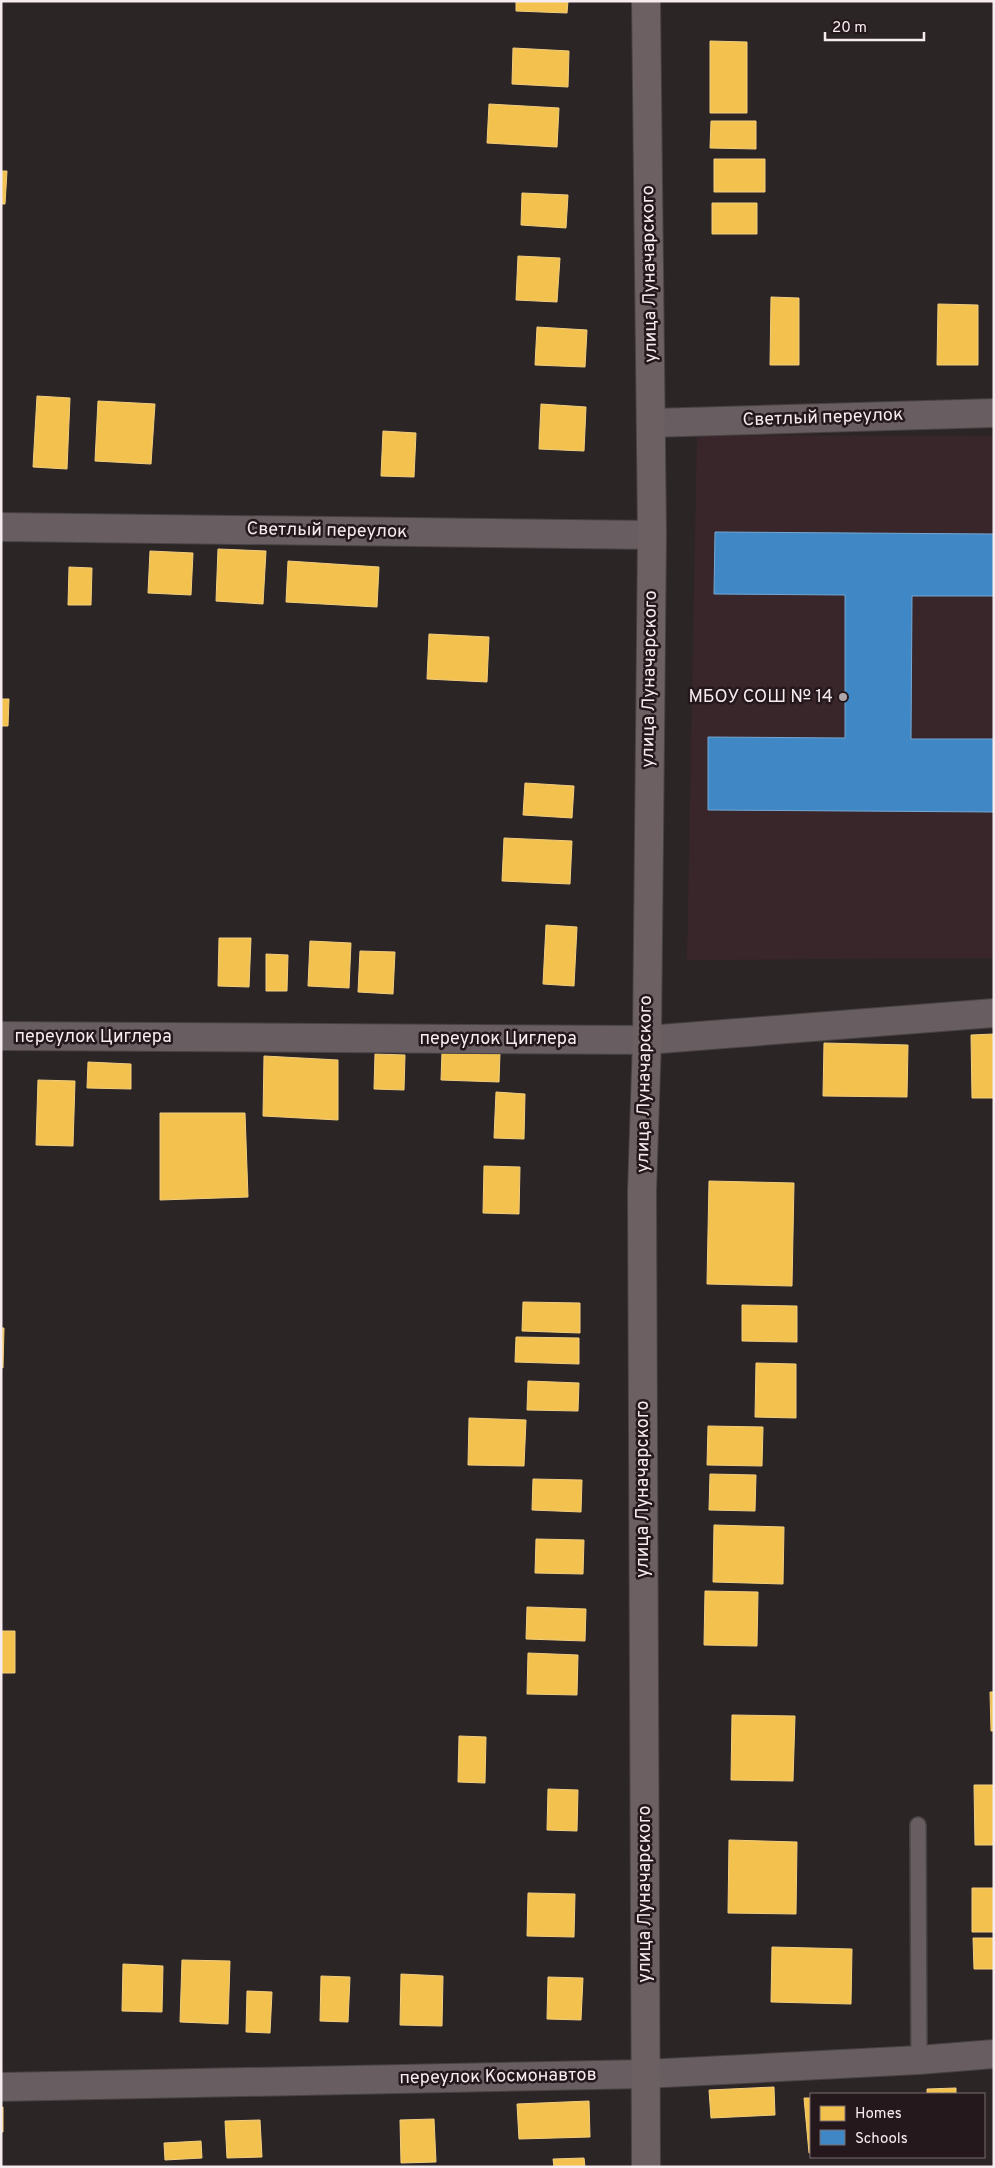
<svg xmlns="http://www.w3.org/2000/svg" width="995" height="2168" font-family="Overpass,sans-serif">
<rect width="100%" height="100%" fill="#2c2526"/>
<path fill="#39262b" d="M 697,435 L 994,436 L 994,958 L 687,960 Z"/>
<path fill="#f2c14e" stroke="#f3ce7e" d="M 516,1 L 568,1 L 567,13 L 516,11 Z
M 710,41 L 747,42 L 747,113 L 710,113 Z
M 513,48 L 569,51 L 568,87 L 512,84 Z
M 489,104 L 559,108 L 557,147 L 487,143 Z
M 711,121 L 756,121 L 756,149 L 710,148 Z
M 714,159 L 765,159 L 765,192 L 714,192 Z
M 1,171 L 7,171 L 5,204 L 1,204 Z
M 522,193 L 568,195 L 566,228 L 521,225 Z
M 712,203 L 757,203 L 757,234 L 712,234 Z
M 518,256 L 560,258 L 557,302 L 516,300 Z
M 771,297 L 799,298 L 799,365 L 770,365 Z
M 938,304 L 978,305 L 978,365 L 937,365 Z
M 537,327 L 587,330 L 585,367 L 535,365 Z
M 37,396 L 70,398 L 67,469 L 33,467 Z
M 98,401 L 155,404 L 151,464 L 95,461 Z
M 541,404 L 586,407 L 584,451 L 539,449 Z
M 383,431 L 416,433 L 414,477 L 381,476 Z
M 218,549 L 266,551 L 263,604 L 216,601 Z
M 150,551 L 193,553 L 191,595 L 148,593 Z
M 288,561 L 379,567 L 377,607 L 286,602 Z
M 69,567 L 92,568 L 91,605 L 68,605 Z
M 429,634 L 489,637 L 487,682 L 427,679 Z
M 1,699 L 9,699 L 8,726 L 1,726 Z
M 525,783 L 574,786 L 572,818 L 523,815 Z
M 504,838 L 572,841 L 570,884 L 502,881 Z
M 546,925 L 577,927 L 574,986 L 543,984 Z
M 219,938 L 251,938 L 249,987 L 218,986 Z
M 310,941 L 351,943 L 349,988 L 308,986 Z
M 360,951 L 395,952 L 393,994 L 358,992 Z
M 266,954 L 288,955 L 287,991 L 266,991 Z
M 994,1034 L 994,1098 L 972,1098 L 971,1035 Z
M 824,1043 L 908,1045 L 907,1097 L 823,1096 Z
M 442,1052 L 500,1053 L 499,1082 L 441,1080 Z
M 375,1054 L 405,1055 L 404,1090 L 374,1089 Z
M 264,1056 L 338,1060 L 338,1120 L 263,1116 Z
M 88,1062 L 131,1064 L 131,1089 L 87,1088 Z
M 38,1080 L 75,1081 L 73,1146 L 36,1145 Z
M 496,1092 L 525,1094 L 524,1139 L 494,1138 Z
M 160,1113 L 245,1113 L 248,1197 L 160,1200 Z
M 484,1166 L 520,1167 L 519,1214 L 483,1213 Z
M 709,1181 L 794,1183 L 792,1286 L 707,1284 Z
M 523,1302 L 580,1303 L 580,1333 L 522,1331 Z
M 742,1305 L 797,1306 L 797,1342 L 742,1341 Z
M 1,1328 L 4,1328 L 3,1368 L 1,1367 Z
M 516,1337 L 579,1338 L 579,1364 L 515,1362 Z
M 756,1363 L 796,1364 L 796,1418 L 755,1417 Z
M 528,1381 L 579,1383 L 578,1411 L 527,1410 Z
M 469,1418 L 526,1420 L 524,1466 L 468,1465 Z
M 708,1426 L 763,1427 L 762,1466 L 707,1465 Z
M 710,1474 L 756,1475 L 755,1511 L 709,1510 Z
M 533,1479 L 582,1480 L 581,1512 L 532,1510 Z
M 714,1525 L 784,1527 L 783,1584 L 713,1582 Z
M 536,1539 L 584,1540 L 583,1574 L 535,1573 Z
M 705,1591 L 758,1592 L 757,1646 L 704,1645 Z
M 527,1607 L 586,1609 L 585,1641 L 526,1639 Z
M 1,1631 L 15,1631 L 15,1673 L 1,1673 Z
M 528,1653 L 578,1655 L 577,1695 L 527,1694 Z
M 990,1692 L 994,1692 L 994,1731 L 991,1731 Z
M 732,1715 L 795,1716 L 793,1781 L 731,1780 Z
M 459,1736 L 486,1737 L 485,1783 L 458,1782 Z
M 974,1785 L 994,1785 L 994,1845 L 975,1845 Z
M 548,1789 L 578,1790 L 577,1831 L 547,1830 Z
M 729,1840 L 797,1842 L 796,1914 L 728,1913 Z
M 972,1888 L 994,1888 L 994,1932 L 972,1932 Z
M 528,1893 L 575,1894 L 574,1937 L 527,1936 Z
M 973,1938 L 994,1938 L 994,1969 L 974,1969 Z
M 772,1947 L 852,1949 L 851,2004 L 771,2002 Z
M 182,1960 L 230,1961 L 228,2024 L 180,2022 Z
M 123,1964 L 163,1966 L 162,2012 L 122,2011 Z
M 401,1974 L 443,1976 L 442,2026 L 400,2025 Z
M 321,1976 L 350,1977 L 348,2022 L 320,2021 Z
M 548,1977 L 583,1978 L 581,2020 L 547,2019 Z
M 247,1991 L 272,1992 L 270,2033 L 246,2032 Z
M 774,2087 L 775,2115 L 711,2118 L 709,2090 Z
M 956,2088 L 956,2094 L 927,2094 L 927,2089 Z
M 804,2098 L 811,2098 L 811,2153 L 809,2153 Z
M 589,2101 L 590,2137 L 519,2139 L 517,2104 Z
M 1,2107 L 3,2107 L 3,2132 L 1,2132 Z
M 434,2119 L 436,2162 L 401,2163 L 400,2120 Z
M 260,2120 L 262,2157 L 227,2158 L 225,2121 Z
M 201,2141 L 202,2158 L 165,2160 L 164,2143 Z
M 584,2158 L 585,2167 L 554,2167 L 553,2159 Z"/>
<path fill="#3f88c5" stroke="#76a6d2" d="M 715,532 L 994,534 L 994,596 L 912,596 L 911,739 L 994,739 L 994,812 L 708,810 L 708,737 L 845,738 L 845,595 L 714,594 Z"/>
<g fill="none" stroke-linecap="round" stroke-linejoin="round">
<defs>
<path id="lane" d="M 918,1825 L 919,2060"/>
<path id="street" d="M 651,423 L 994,413
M 1,527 L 652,535
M 1,1036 L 647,1040 L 994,1013
M 1,2087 L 645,2074 L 919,2060 L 994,2054"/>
<path id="secondary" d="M 646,1 L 652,535 L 647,1040 L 642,1191 L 646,2167"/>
</defs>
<use href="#lane" stroke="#474243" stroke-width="18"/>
<use href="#street" stroke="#474243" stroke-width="30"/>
<use href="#secondary" stroke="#474243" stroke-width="30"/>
<use href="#lane" stroke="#685d60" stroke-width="15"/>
<use href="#street" stroke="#685d60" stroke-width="28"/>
<use href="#secondary" stroke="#6c6062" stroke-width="28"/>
</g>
<circle fill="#afa6a9" stroke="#25181c" stroke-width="2" cx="843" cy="697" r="5"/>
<g text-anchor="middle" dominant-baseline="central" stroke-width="5" stroke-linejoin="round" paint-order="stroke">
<g font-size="18" fill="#f6ecef" stroke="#25181c">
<text transform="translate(650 274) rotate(-91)">улица Луначарского</text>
<text transform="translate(823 418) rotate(-2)">Светлый переулок</text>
<text transform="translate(327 531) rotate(1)">Светлый переулок</text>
<text transform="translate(650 679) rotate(-89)">улица Луначарского</text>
<text x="93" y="1037">переулок Циглера</text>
<text x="498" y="1039">переулок Циглера</text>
<text transform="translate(645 1084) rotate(-89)">улица Луначарского</text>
<text transform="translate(643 1489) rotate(-90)">улица Луначарского</text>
<text transform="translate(645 1894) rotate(-90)">улица Луначарского</text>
<text transform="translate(498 2077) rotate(-1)">переулок Космонавтов</text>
</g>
<g font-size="18" fill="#f6ecef" stroke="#25181c" text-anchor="end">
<text x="833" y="697">МБОУ СОШ № 14</text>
</g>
</g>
<rect width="995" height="2168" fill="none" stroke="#f6ecef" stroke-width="5"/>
<rect x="810" y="2093" width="175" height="65" fill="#25181c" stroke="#796d70"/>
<rect x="820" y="2106" width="25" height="15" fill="#f2c14e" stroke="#796d70"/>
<text x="855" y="2118" font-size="15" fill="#f6ecef">Homes</text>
<rect x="820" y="2130" width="25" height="15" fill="#3f88c5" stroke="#796d70"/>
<text x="855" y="2143" font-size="15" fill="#f6ecef">Schools</text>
<path d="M825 32v8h99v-8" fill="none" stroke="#f6ecef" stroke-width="2.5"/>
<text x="832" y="32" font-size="15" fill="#f6ecef" stroke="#25181c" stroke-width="4" paint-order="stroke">20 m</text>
</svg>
